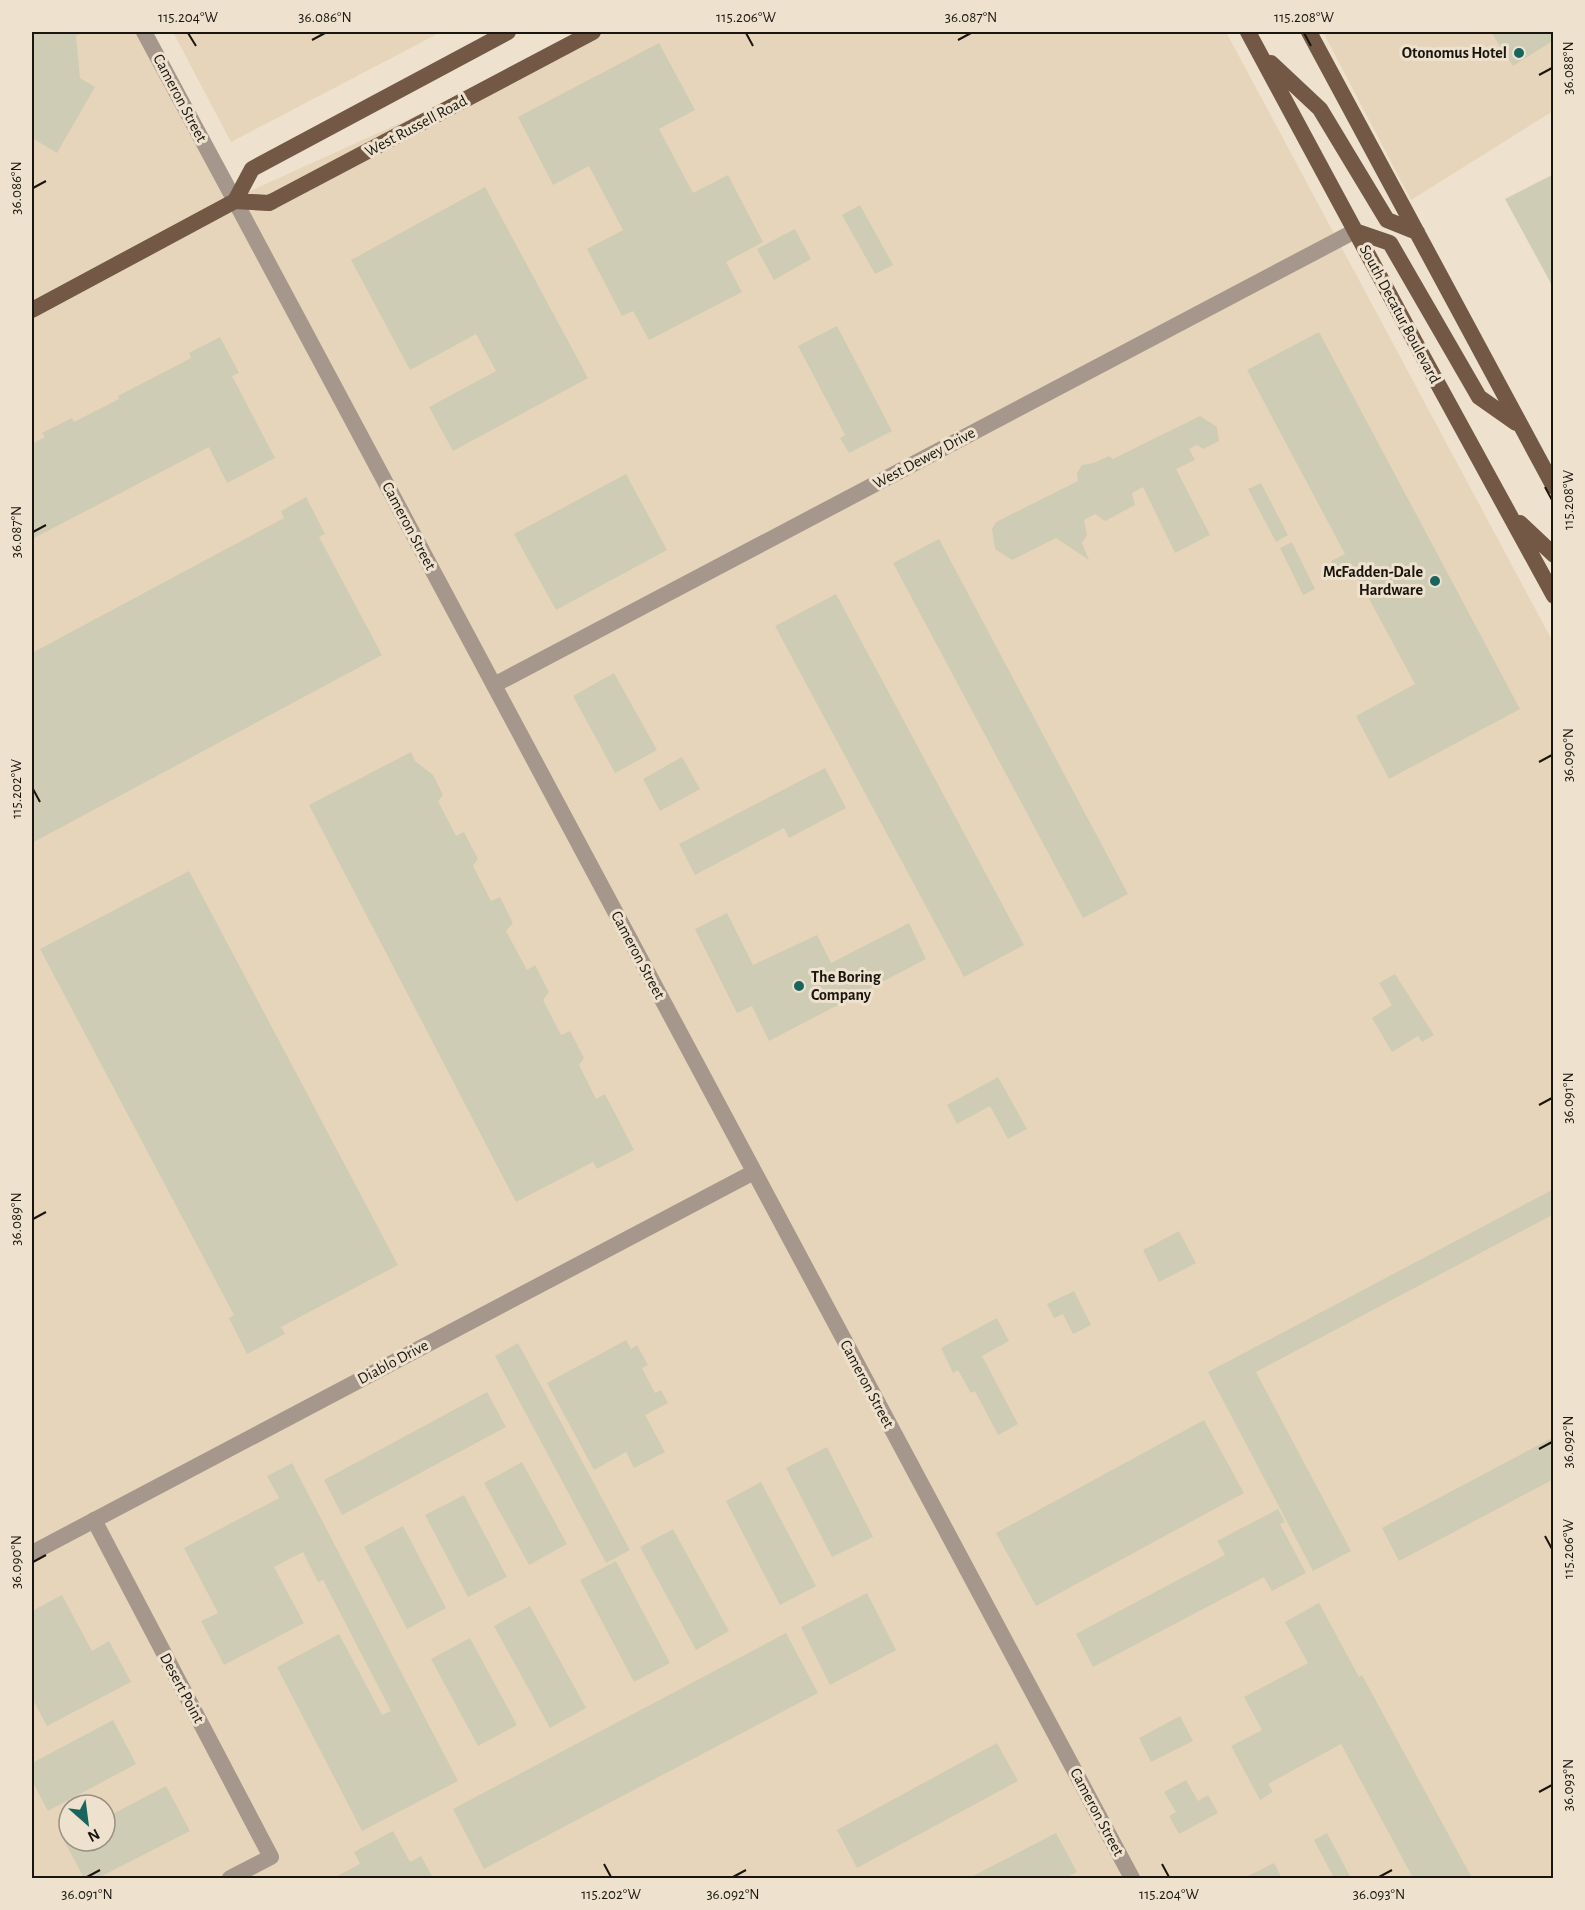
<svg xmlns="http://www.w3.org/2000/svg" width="1585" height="1910" font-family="'Alegreya Sans',sans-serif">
<rect width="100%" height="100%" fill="#eee1cd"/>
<path fill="#e6d5ba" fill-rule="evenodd" d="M 32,32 L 144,32 L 237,197 L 601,32 L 1226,32 L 1553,642 L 1553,1878 L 32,1878 ZM 69,1805 L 105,1805 L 105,1841 L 69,1841 Z
M 173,32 L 441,32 L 231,142 Z
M 1323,32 L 1553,32 L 1553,111 L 1411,200 Z"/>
<path fill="#cfccb5" d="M 32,32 L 84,32 L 76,36 L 80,78 L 95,87 L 57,153 L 32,138 Z
M 1491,32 L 1554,32 L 1554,40 L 1513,66 Z
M 659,43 L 695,110 L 659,129 L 693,193 L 728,175 L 763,242 L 726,262 L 742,292 L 649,340 L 633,311 L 622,316 L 587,249 L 623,230 L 589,166 L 553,185 L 518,117 Z
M 1554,174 L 1554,289 L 1505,199 Z
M 485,187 L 588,378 L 453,451 L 429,407 L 496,371 L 476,334 L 410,370 L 351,260 Z
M 860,205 L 893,265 L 875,274 L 842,215 Z
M 795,229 L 811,259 L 774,280 L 757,249 Z
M 837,326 L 892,431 L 849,453 L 840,438 L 845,435 L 798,346 Z
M 1319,332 L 1520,709 L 1389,779 L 1356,716 L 1415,684 L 1355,573 L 1341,580 L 1331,561 L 1345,554 L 1247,370 Z
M 220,337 L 239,373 L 232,376 L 275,458 L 227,483 L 209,447 L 32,539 L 32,444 L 45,437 L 42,433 L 72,418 L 74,422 L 119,399 L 118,396 L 191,358 L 189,353 Z
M 1200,416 L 1217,427 L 1219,441 L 1203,449 L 1197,445 L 1189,449 L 1195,460 L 1176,469 L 1210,535 L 1175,553 L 1143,487 L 1132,493 L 1135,505 L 1105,521 L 1095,514 L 1084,520 L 1087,535 L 1082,543 L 1089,560 L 1056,538 L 1012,560 L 995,549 L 992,529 L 996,522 L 1078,481 L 1077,473 L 1082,465 L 1094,463 L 1109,456 L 1113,459 Z
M 626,474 L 667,550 L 556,610 L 514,534 Z
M 1261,483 L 1288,535 L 1276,542 L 1248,489 Z
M 306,497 L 325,534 L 319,537 L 382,655 L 32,843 L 32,653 L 284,518 L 281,511 Z
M 939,539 L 1128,894 L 1083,918 L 893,563 Z
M 1292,542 L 1315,589 L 1303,595 L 1280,548 Z
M 836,594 L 1024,945 L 964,977 L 775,626 Z
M 614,673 L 657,750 L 615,773 L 573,696 Z
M 411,752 L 415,761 L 433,775 L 443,795 L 438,801 L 456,836 L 464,832 L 478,859 L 473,866 L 491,901 L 500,897 L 513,923 L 506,931 L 527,970 L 535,965 L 549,992 L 543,1000 L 561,1035 L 570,1031 L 584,1058 L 579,1065 L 596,1099 L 605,1094 L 634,1150 L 597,1169 L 593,1162 L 516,1202 L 309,805 Z
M 682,757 L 700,789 L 660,811 L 643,779 Z
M 825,768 L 846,808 L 789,838 L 784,828 L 695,875 L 679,844 Z
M 189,871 L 398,1265 L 281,1327 L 285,1334 L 247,1354 L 229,1318 L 234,1315 L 40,949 Z
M 727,913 L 753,965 L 817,935 L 831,963 L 909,923 L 926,959 L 769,1041 L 752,1006 L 737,1013 L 695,929 Z
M 1395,974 L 1434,1035 L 1422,1042 L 1418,1036 L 1392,1052 L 1372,1018 L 1392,1005 L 1379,983 Z
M 998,1077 L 1027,1129 L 1008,1139 L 990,1106 L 957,1124 L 947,1105 Z
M 1554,1189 L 1554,1214 L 1256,1372 L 1351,1551 L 1313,1571 L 1208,1372 Z
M 1179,1231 L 1196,1263 L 1159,1282 L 1143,1250 Z
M 1074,1291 L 1091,1325 L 1073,1334 L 1063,1314 L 1054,1318 L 1047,1304 Z
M 997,1318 L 1009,1341 L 982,1356 L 1018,1424 L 998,1435 L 975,1391 L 971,1393 L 958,1370 L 953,1373 L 941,1348 Z
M 626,1340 L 631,1349 L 637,1345 L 648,1365 L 642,1368 L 655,1393 L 661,1390 L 668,1403 L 645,1415 L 665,1452 L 634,1468 L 626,1452 L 594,1470 L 547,1383 Z
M 518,1343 L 630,1550 L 606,1563 L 495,1356 Z
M 487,1392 L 506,1427 L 342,1515 L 324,1480 Z
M 1204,1420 L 1244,1493 L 1036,1606 L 996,1533 Z
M 1554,1437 L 1554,1479 L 1399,1561 L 1382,1528 Z
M 827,1447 L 873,1537 L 832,1557 L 786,1468 Z
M 522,1462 L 567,1544 L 529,1565 L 484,1483 Z
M 292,1463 L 458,1781 L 362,1831 L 277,1667 L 339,1634 L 382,1715 L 391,1711 L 323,1580 L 318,1582 L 303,1552 L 274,1567 L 304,1623 L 224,1665 L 201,1621 L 218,1613 L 184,1548 L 279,1498 L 267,1476 Z
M 761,1482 L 816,1586 L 780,1605 L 726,1501 Z
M 464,1495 L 507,1577 L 468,1597 L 425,1515 Z
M 1278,1509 L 1285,1522 L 1280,1524 L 1306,1573 L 1272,1591 L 1264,1577 L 1093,1667 L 1076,1634 L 1225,1555 L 1217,1541 Z
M 403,1526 L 446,1608 L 407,1629 L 364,1547 Z
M 673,1529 L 729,1631 L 696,1650 L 640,1547 Z
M 616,1561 L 670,1663 L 634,1682 L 580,1580 Z
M 867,1593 L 896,1650 L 830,1685 L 801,1627 Z
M 62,1595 L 92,1651 L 109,1641 L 131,1682 L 47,1726 L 32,1698 L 32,1611 Z
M 1319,1603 L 1359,1677 L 1362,1675 L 1472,1878 L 1413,1878 L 1341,1744 L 1268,1784 L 1273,1792 L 1260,1800 L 1231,1746 L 1262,1730 L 1244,1697 L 1308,1663 L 1285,1622 Z
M 530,1606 L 586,1708 L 550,1728 L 494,1626 Z
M 786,1633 L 818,1693 L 484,1869 L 453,1809 Z
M 470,1638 L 517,1725 L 478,1746 L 431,1659 Z
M 1180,1716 L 1193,1741 L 1151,1762 L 1139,1738 Z
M 113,1720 L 136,1764 L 48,1811 L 32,1781 L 32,1763 Z
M 997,1743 L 1018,1781 L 857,1868 L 837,1830 Z
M 1186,1780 L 1198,1801 L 1208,1795 L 1218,1813 L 1179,1834 L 1169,1816 L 1176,1812 L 1164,1792 Z
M 166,1786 L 190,1831 L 98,1878 L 84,1878 L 63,1839 L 69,1837 L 69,1841 L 105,1841 L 105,1818 Z
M 393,1831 L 410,1862 L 421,1856 L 433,1878 L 333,1878 L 360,1864 L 354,1852 Z
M 1056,1833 L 1077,1872 L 1065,1878 L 969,1878 Z
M 1327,1833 L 1351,1878 L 1334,1878 L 1314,1840 Z
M 1274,1863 L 1282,1878 L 1244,1878 Z"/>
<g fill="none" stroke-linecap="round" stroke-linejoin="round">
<path stroke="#a6978c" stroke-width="16" d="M 144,32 L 235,201
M 494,685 L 1355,231
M 94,1520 L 271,1857 L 230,1878"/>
<path stroke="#a6978c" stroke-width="16" d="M 235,201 L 1132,1878
M 32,1553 L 754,1172"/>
<path stroke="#725845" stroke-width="16" d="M 1248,32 L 1421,353 L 1554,596
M 1309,32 L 1554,487
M 1271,63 L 1320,109 L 1387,220 L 1417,232
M 235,201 L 252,169 L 508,32
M 1355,231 L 1390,243 L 1479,397 L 1516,423
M 32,310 L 235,201 L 269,203 L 273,201 L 593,32
M 1520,523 L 1554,555"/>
</g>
<path fill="none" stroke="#1a160f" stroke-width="2" d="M 188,33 L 196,46M 746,33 L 753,46M 1304,33 L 1311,46M 312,40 L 325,33M 958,40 L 971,33M 1539,75 L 1552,68M 33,188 L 46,181M 1545,487 L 1552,500M 33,532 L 46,525M 1539,762 L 1552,755M 33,789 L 40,802M 1539,1105 L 1552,1098M 33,1219 L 46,1212M 1539,1449 L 1552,1442M 1545,1536 L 1552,1549M 33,1562 L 46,1555M 1539,1792 L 1552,1785M 604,1864 L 611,1877M 1162,1864 L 1169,1877M 87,1877 L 100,1870M 733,1877 L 746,1870M 1379,1877 L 1392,1870"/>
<g fill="#19655d" stroke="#eee1cd" stroke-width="2">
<circle cx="1519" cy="53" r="6"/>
<circle cx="1435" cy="581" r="6"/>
<circle cx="799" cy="986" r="6"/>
</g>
<g text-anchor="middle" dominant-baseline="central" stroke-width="6" stroke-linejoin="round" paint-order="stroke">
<g font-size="16" font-weight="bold" fill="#1a160f" stroke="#eee1cd" text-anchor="end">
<text x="1507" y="53">Otonomus Hotel</text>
<text x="1423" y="572">McFadden-Dale<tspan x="1423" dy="18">Hardware</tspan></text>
<text x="811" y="977" text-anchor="start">The Boring<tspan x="811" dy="18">Company</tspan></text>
</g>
<g font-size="16" fill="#1a160f" stroke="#eee1cd">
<text transform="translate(180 98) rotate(62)">Cameron Street</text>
<text transform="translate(416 126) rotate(-28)">West Russell Road</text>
<text transform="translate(1400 314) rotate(62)">South Decatur Boulevard</text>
<text transform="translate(924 458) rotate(-28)">West Dewey Drive</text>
<text transform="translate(409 526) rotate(62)">Cameron Street</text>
<text transform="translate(638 955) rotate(62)">Cameron Street</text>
<text transform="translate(393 1362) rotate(-28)">Diablo Drive</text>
<text transform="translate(867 1384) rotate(62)">Cameron Street</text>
<text transform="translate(182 1688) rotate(62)">Desert Point</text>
<text transform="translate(1097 1812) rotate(62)">Cameron Street</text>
</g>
</g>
<rect width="1585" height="1910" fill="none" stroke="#eee1cd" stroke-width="66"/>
<g transform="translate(87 1823) rotate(152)"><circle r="28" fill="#eee1cd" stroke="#999081" stroke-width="1.5"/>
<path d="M0-4.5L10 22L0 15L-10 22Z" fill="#19655d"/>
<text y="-9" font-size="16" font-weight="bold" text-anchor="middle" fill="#1a160f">N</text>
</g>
<rect x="33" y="33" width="1519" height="1844" fill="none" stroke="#1a160f" stroke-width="2"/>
<g font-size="15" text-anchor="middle" fill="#1a160f">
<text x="188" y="22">115.204°W</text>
<text x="325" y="22">36.086°N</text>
<text x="746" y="22">115.206°W</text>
<text x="971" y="22">36.087°N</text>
<text x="1304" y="22">115.208°W</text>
<text transform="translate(1568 68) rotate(-90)" y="5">36.088°N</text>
<text transform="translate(16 188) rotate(-90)" y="5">36.086°N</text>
<text transform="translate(1568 500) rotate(-90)" y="5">115.208°W</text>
<text transform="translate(16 532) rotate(-90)" y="5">36.087°N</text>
<text transform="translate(1568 755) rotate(-90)" y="5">36.090°N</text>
<text transform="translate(16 789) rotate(-90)" y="5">115.202°W</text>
<text transform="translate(1568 1098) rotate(-90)" y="5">36.091°N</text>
<text transform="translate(16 1219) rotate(-90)" y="5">36.089°N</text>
<text transform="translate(1568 1442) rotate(-90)" y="5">36.092°N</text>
<text transform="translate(1568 1549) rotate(-90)" y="5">115.206°W</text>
<text transform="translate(16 1562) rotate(-90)" y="5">36.090°N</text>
<text transform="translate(1568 1785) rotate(-90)" y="5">36.093°N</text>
<text x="87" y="1899">36.091°N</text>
<text x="611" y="1899">115.202°W</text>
<text x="733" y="1899">36.092°N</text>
<text x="1169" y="1899">115.204°W</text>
<text x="1379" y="1899">36.093°N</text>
</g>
</svg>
